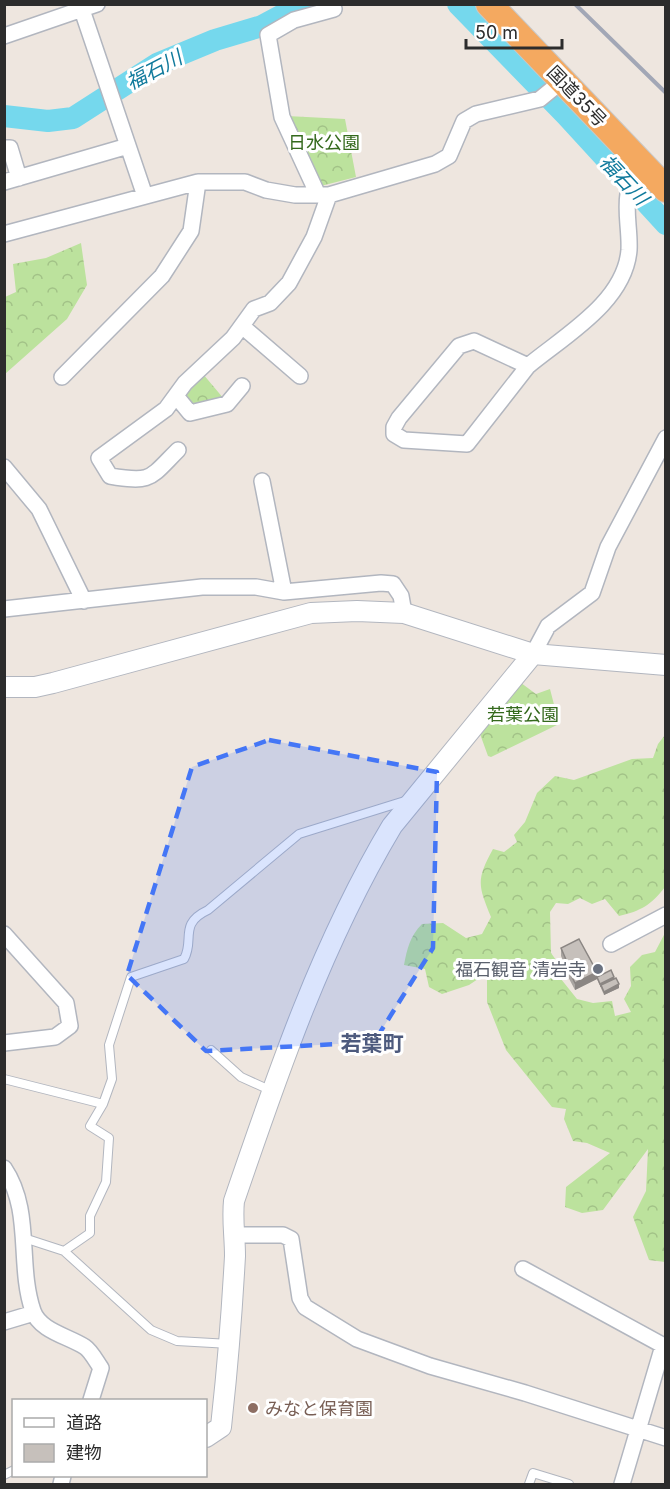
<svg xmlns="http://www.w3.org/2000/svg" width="670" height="1489" font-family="Inter,'Noto Sans JP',sans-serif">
<defs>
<pattern id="forest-crowns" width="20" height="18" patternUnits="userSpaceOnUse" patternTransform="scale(1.5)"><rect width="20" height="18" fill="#bce29d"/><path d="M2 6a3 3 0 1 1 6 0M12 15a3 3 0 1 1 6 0" fill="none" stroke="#a2c287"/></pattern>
</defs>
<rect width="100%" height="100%" fill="#eee6df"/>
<path fill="url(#forest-crowns)" d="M 287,116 L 345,119 L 356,177 L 317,187 Z
M 81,243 L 87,285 L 67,319 L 5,374 L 5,297 L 16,292 L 13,264 L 46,258 Z
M 203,374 L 224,399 L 192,408 L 182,394 Z
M 517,680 L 536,694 L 550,689 L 559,724 L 491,757 L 488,756 L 480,734 Z
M 665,735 L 665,887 C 651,905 641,911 619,916 L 605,899 L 592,904 L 580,898 L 568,904 L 556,903 L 550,912 L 551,953 L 556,960 L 553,969 L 577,999 L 593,1003 L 612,1001 L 615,1016 L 631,1012 L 624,999 L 631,986 L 630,967 L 642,955 L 655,952 L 665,933 L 665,1262 L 649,1260 L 633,1217 L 646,1191 L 648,1149 L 603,1210 L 582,1213 L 565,1207 L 566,1187 L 610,1153 L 587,1143 L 573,1141 L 564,1119 L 566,1109 L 552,1107 L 506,1050 L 487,1002 L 487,973 L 469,985 L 442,994 L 429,987 L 425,969 L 404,965 C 407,949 410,936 422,924 L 443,923 L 466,938 L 482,934 L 491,917 C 478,885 476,880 493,849 L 504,852 L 517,842 L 514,835 L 525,822 L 537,793 L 555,776 L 574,780 L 632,759 L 653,758 L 658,744 Z"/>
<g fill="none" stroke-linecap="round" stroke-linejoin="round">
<path stroke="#75d8ed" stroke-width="22" d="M 458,4 L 566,115 L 666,224
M 4,116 L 48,121 L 73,118 L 157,64 L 215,40 L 262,26 L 303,4"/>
<defs>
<path id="service" d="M 211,1050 L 241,1077 L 272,1091
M 4,1079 L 103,1104
M 24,1238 L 64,1251 L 151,1330 L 177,1341 L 230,1344
M 64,1251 L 90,1233 L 90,1216 L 106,1182 L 109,1138 L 90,1126 L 103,1104 L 112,1079 L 109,1045 L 131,977 L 184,959 C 195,940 178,924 208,910 L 299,834 L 408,800
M 4,1475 L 14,1470
M 529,1484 L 533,1473 L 569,1484"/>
<path id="minor" d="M 80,4 L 145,196
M 4,36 L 97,4
M 4,148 L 10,148 L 19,178
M 4,182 L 128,146
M 318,195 L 282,117 L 268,35 L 294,20 L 334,9
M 4,234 L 198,182 L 245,182 L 266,190 L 295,195 L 329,195 L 435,164 L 449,156 L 464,121 L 476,114 L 540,99 L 562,81
M 242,326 L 300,376
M 474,341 L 528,366 L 467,444 L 404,440 L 394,434 L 394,427 L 399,418 L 459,346 Z
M 528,366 C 564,336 625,302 629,250 C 630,231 625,213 628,194 L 653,173
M 62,377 L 162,276 L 191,231 L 198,182
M 176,396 L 190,413 L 227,404 L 242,386
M 178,450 C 149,479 152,483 110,476 L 99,458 L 166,409 L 185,383 L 233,338 L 254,309 L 270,303 L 289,283 L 314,237 L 329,195
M 4,467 L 39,509 L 84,601
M 262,481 L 284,592
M 4,609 L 202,587 L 256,587 L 284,592 L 381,583 L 393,584 L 401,596 L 404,613
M 533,654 L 548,626 L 592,593 L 608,547 L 666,438
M 4,934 L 66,1003 L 70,1026 L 55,1037 L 4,1043
M 611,944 L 666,915
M 4,1168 C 33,1211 17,1264 33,1311 C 40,1331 68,1336 85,1347 C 91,1351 96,1361 101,1368 L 91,1400
M 236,1235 L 283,1235 L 291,1239 L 300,1298 L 305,1307 L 357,1339 L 430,1366 L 525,1393 L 666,1438
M 523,1269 L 666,1347
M 4,1322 L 34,1313
M 61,1484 L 63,1476
M 622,1484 L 663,1346"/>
<path id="tertiary" d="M 4,687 L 35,687 L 53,683 L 311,613 L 357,611 L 404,613 L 533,654 L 666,665
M 206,1437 L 221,1427 L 222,1417 C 228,1363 232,1310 235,1256 C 235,1237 232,1219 234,1201 C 278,1072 322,943 392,826 L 533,654"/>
<path id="trunk" d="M 489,4 L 666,189"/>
</defs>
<use href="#service" stroke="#b2b6bf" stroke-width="10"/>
<use href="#minor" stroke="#b2b6bf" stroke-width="18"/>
<use href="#tertiary" stroke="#b2b6bf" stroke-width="22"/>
<use href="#trunk" stroke="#c8c8c8" stroke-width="28"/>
<use href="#service" stroke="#fff" stroke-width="8"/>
<use href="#minor" stroke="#fff" stroke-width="15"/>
<use href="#tertiary" stroke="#fff" stroke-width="20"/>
<use href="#trunk" stroke="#f4a960" stroke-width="26"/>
<path stroke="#a2a7b6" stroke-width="4" d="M 575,4 L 666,93"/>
</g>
<path fill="#aaa5a1" d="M 561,948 L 597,977 L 614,979 L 619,988 L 604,995 L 597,979 L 575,990 L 565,971 L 565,965 L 561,956 Z"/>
<path fill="#8b8683" d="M 597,972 L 597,979 L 575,990 L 575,983 Z
M 614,977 L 614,980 L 600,987 L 600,984 Z
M 619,984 L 619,988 L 604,995 L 604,992 Z"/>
<path fill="#c6c0bb" stroke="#8b8683" stroke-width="1.5" d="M 579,939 L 597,972 L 575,983 L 565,963 L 567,962 L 561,948 Z
M 611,970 L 614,977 L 600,984 L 597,977 Z
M 616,978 L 619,984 L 604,992 L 601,985 Z"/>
<path fill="#4476f6" fill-opacity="0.2" stroke="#4476f6" stroke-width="4.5" stroke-dasharray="12 8" stroke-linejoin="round" d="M 269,740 L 437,772 L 433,948 L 374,1042 L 206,1051 L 127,975 L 192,767 Z"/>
<circle fill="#6b7280" stroke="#fff" stroke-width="2" cx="598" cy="969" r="6"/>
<circle fill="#8d6e63" stroke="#fff" stroke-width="2" cx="253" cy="1408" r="6"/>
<g text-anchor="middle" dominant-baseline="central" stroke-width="6" stroke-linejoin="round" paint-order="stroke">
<g font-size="18" fill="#2c2c2c" stroke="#fff">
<text transform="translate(577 96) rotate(46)">国道35号</text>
</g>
<g font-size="18" fill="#34691c" stroke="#fff">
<text x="324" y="142">日水公園</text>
<text x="523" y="714">若葉公園</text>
</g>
<g font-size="18" fill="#5b616d" stroke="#fff" text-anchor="end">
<text x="586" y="969">福石観音 清岩寺</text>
</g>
<g font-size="18" fill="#785e54" stroke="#fff" text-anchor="start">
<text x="265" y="1408">みなと保育園</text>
</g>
<g font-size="20" font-style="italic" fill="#107a9c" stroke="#fff">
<text transform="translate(154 70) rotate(-28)">福石川</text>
<text transform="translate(624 180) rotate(47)">福石川</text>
</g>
<g font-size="21" font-weight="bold" fill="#4d5a7d" stroke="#fff">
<text x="372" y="1043">若葉町</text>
</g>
</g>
<rect width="670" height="1489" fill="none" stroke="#2c2c2c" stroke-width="12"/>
<rect x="12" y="1399" width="195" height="78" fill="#ffffff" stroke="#ababab" stroke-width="1.5"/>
<rect x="24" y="1418" width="30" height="9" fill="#ffffff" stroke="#ababab" stroke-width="1.5"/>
<text x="66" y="1429" font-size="18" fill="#2c2c2c">道路</text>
<rect x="24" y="1444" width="30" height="18" fill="#c6c0bb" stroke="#ababab" stroke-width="1.5"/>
<text x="66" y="1459" font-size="18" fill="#2c2c2c">建物</text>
<path d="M466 39v9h96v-9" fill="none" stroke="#2c2c2c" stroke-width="3"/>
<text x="475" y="39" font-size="18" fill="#2c2c2c" stroke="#ffffff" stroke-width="4.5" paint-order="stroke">50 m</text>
</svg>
